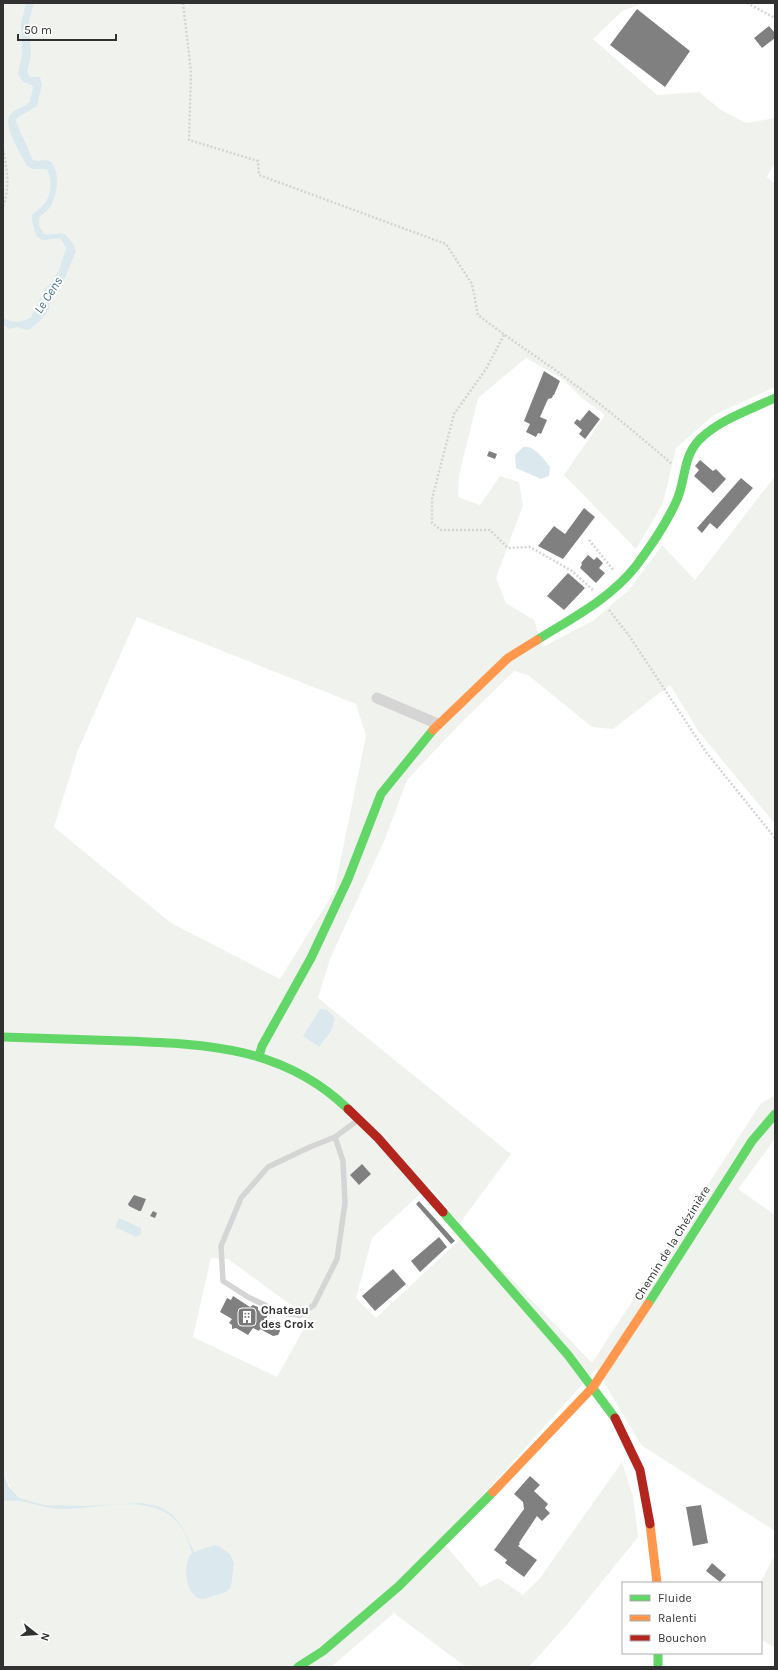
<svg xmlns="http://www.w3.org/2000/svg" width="778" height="1670" font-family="Karla,sans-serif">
<rect width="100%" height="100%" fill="#fff"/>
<path fill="#f0f3ed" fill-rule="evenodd" d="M 3,3 L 644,3 L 622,11 L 593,39 L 657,95 L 699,92 L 721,110 L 746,123 L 775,118 L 775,162 L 767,177 L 775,184 L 775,387 L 714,415 L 676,448 L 663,503 L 636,549 L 564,475 L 605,415 L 582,398 L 564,380 L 526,358 L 478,398 L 459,475 L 458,497 L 480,505 L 500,476 L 519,482 L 523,505 L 496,578 L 506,603 L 534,620 L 543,647 L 594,620 L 629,590 L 662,545 L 695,580 L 775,476 L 775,824 L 699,732 L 670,685 L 613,729 L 592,727 L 528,675 L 514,671 L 459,725 L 407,780 L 385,839 L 330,959 L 318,998 L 511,1154 L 460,1223 L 429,1186 L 372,1238 L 356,1298 L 376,1318 L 467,1233 L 592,1363 L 761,1103 L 775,1095 L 775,1139 L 738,1189 L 775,1215 L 775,1531 L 641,1445 L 596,1369 L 500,1476 L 440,1539 L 481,1587 L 498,1578 L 523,1595 L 540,1578 L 622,1462 L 633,1497 L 638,1537 L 571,1620 L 529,1667 L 466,1667 L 394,1613 L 331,1667 L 3,1667 L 3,1501 L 8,1500 L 13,1493 L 3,1472 ZM 137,617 L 356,704 L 366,736 L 334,892 L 280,979 L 171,923 L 54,827 L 78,750 ZM 211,1258 L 228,1259 L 291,1305 L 307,1323 L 277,1377 L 193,1337 Z
M 775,1555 L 775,1648 L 761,1639 L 760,1583 Z"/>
<path fill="#dbe9ee" d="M 26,3 L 34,3 L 29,21 L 31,55 L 27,72 L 30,77 L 40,77 L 42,85 L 37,106 L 17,118 L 16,122 L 33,160 C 39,163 46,158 51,162 C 61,172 57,197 50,207 C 47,212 42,214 39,218 L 39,225 L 44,234 C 52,236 58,232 65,234 L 72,242 L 76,251 L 65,278 L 54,291 L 49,302 L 49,310 L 38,323 L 30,329 L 27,330 L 17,327 L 10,329 L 3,325 L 3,318 C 12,323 23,323 31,317 L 43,292 L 52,281 L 59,270 L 66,248 L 61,239 C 49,236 38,248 34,228 C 33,223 31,220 32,215 C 35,211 39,210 42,206 C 52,197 52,181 47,169 L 32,169 L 27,166 C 22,156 2,125 10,115 C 15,108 25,108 30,101 L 33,88 L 32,85 L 23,82 L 18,74 L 22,55 L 21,23 Z
M 523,447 C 534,445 544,459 550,467 L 549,476 L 541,479 L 516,468 L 515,455 Z
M 320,1009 L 327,1010 L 335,1018 L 331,1031 L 319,1047 L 303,1036 L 319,1011 L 318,1010 Z
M 119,1218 L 141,1228 L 141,1234 L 136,1237 L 115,1227 Z
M 3,1472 L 9,1487 L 19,1498 L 44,1505 L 85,1506 L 142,1503 L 160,1507 L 173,1515 L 182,1526 L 194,1552 L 214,1545 L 219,1546 L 230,1554 L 234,1563 L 231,1587 L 226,1592 L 204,1599 C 186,1600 181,1564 192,1553 C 189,1544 186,1533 180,1525 C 153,1490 97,1510 60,1509 C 41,1508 23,1498 3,1501 Z"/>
<path fill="#808080" d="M 637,9 L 690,51 L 665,87 L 610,45 Z
M 769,26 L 775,33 L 775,38 L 762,48 L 754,38 Z
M 544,371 L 560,381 L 554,395 L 553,395 L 552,398 L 548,399 L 540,417 L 547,420 L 541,434 L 538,433 L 536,437 L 526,432 L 530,424 L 524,421 Z
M 589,410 L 600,419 L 585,439 L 579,434 L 582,430 L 574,423 L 577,419 L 580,421 Z
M 489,451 L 497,454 L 495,459 L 487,456 Z
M 700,460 L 713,471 L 716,469 L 726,479 L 713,493 L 694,476 L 699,470 L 695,466 Z
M 741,478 L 753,488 L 717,529 L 710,523 L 702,533 L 697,528 Z
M 584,508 L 595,517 L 563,559 L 538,546 L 554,526 L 565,534 Z
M 588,555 L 594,560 L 597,557 L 603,563 L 599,568 L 605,573 L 596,583 L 580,568 L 582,564 L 581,563 Z
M 568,573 L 585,588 L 564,610 L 547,596 Z
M 362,1164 L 371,1174 L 359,1185 L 350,1175 Z
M 134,1195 L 146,1199 L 141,1211 L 139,1211 L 129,1206 L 128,1204 Z
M 419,1201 L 448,1233 L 455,1241 L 451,1244 L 416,1204 Z
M 153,1211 L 157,1213 L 155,1218 L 150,1216 Z
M 439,1237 L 447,1247 L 420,1272 L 411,1261 Z
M 393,1269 L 406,1284 L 375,1311 L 362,1296 Z
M 233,1296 L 250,1307 L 253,1305 L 258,1307 L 258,1310 L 268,1315 L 265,1320 L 278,1325 L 280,1331 L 278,1335 L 273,1336 L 260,1329 L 259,1331 L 253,1328 L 248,1335 L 236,1328 L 232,1329 L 232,1325 L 229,1323 L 232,1319 L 220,1312 L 227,1298 L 231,1300 Z
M 530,1476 L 540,1485 L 534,1491 L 548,1504 L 545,1508 L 550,1513 L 542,1521 L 537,1516 L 519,1543 L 520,1544 L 518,1546 L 537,1560 L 524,1577 L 505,1563 L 507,1560 L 494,1550 L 524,1509 L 523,1502 L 514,1494 Z
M 701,1505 L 708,1543 L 693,1546 L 686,1507 Z
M 712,1563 L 726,1575 L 720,1582 L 706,1571 Z"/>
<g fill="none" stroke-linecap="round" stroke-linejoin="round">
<path stroke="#d4d4d4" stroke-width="2.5" stroke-dasharray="2 2" stroke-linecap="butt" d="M 183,3 L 191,72 L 189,140 L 258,161 L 259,175 L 446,244 L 472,284 L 478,315 C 504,335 531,353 558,372 C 597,401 635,432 672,464
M 747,3 L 775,18
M 3,149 C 7,169 10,188 3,207
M 504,335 L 486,369 L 454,414 L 432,499 L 432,523 L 441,530 L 490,530 L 508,548 L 530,547 L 572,571 L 594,591
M 589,540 L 614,571
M 609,610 L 630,637 L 706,752 L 775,838"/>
<path stroke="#d5d5d5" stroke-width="5.5" d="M 335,1137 L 343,1161 L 345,1203 L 337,1259 L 314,1305 L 300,1315 L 281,1313 L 248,1297 L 223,1281 L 221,1246 L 241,1198 L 268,1167 L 310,1147 L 335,1137 L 358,1120"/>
<path stroke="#d5d5d5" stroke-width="11" d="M 377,698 L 438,724"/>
<path stroke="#63d668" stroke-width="9" d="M 537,640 C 572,618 610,599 636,566 C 651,546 666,524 676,502 C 686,482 682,458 699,440 C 719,420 749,410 775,398
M 3,1037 C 43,1038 84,1040 124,1041 C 208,1044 284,1047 348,1109
M 259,1056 L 262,1046 L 311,958 L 348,879 L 381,794 L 433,730
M 443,1212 L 568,1355 L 615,1418
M 648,1304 L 752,1141 L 775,1114
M 658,1653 L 658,1667
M 298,1667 L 323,1651 L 399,1586 L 493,1492"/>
<path stroke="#ff974d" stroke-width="9" d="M 433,730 L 508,658 L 537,640
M 493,1492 L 593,1387 L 648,1304
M 650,1524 L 657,1583"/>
<path stroke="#b3261e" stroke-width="9" d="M 348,1109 L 378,1138 L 443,1212
M 615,1418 L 640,1470 L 650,1524"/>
</g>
<defs>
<symbol id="building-square" viewBox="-11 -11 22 22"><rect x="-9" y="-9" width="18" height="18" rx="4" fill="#797979" stroke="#fff"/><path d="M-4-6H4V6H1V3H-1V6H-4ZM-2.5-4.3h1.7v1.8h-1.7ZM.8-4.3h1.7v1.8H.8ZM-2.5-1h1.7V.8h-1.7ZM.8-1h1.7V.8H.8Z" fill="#fff"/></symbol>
</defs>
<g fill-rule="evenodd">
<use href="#building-square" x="236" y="1306" width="22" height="22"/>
</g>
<g text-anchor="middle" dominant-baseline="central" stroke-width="4" stroke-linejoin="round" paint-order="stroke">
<g font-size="12" fill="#313131" stroke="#fff">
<text transform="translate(672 1243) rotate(-58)">Chemin de la Chézinière</text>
</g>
<g font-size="12" font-weight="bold" fill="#313131" stroke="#fff" text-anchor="start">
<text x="261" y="1310">Chateau<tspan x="261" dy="14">des Croix</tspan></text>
</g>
<g font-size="13" font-style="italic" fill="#47758b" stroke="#fff">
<text transform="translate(48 295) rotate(-57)">Le Cens</text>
</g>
</g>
<rect width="778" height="1670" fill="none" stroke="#313131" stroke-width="8"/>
<rect x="622" y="1582" width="140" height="72" fill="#ffffff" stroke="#adadad"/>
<rect x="630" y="1595" width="20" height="6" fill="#63d668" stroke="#adadad"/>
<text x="658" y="1602" font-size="12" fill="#313131">Fluide</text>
<rect x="630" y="1615" width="20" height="6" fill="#ff974d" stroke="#adadad"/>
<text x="658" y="1622" font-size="12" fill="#313131">Ralenti</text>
<rect x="630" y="1635" width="20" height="6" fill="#b3261e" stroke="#adadad"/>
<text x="658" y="1642" font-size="12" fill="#313131">Bouchon</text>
<g transform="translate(36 1634) rotate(107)" stroke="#ffffff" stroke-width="3" paint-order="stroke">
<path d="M0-3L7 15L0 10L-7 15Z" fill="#313131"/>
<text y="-6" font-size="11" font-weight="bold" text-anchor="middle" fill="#313131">N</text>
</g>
<path d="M18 34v6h98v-6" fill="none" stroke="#313131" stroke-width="2"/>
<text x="24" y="34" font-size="12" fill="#313131" stroke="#ffffff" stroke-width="3" paint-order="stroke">50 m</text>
</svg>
